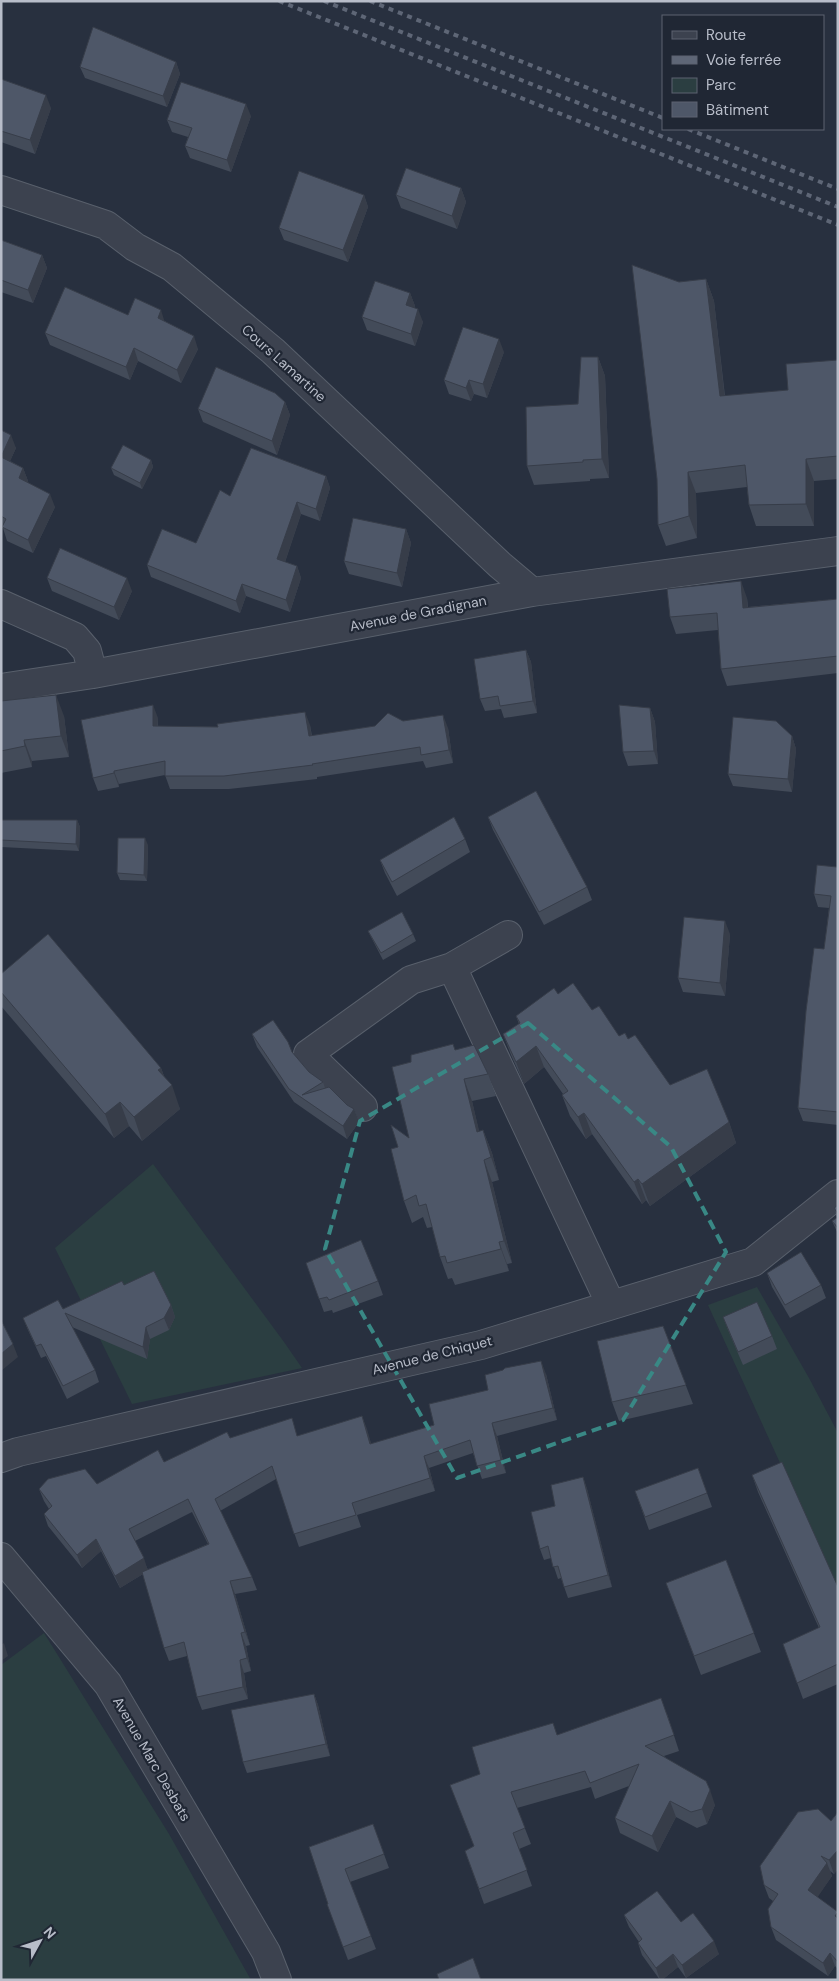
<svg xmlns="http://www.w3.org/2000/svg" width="839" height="1981" font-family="'DM Sans',sans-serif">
<rect width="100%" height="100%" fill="#28303f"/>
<path fill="#2b3e41" d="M 153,1164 L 284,1342 L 302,1368 L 132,1404 L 55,1248 Z
M 757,1287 L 809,1378 L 838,1433 L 838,1590 L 708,1305 Z
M 44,1633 L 169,1834 L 251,1980 L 1,1980 L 1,1665 Z"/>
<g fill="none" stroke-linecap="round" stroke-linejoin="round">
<defs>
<path id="minor" d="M 1,190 L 106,225 L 135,247 L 172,267 L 273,351 L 500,565 L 532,592
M 1,604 L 75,637 L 87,651 L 93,674
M 1,688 L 93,674 L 532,592 L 838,551
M 452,967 L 508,935
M 363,1107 L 308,1054 L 411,980 L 452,967 L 611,1305
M 1,1458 L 18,1452 L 481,1345 L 753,1262 L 838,1194
M 1,1557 L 108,1684 L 266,1952 L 277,1980"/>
</defs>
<use href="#minor" stroke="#59606c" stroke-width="30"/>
<use href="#minor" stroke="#3c424f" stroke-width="28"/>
<path stroke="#5e6676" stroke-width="4" stroke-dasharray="5 5" stroke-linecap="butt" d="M 279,1 L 838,225
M 324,1 L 838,207
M 370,1 L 663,118
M 688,129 L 838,189"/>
</g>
<path fill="#434b59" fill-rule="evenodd" d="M 176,62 L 180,74 L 167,107 L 85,78 L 80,67 Z
M 1,79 L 51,108 L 35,154 L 1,142 Z
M 251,116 L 231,172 L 190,158 L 185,146 L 188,137 L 172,132 L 167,120 Z
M 461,188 L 466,202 L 457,229 L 401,208 L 396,195 Z
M 364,195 L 368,207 L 348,262 L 284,240 L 279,228 Z
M 1,240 L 42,255 L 47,268 L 33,303 L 1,292 Z
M 706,279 L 714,301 L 725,396 L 788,390 L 838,360 L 838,479 L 814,481 L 814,526 L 756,526 L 749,505 L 747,487 L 696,493 L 697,538 L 666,546 L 658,525 L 679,282 Z
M 410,293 L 415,306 L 414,308 L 423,322 L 415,346 L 367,330 L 362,317 Z
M 128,315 L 165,321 L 198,349 L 181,383 L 138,361 L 130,380 L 50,345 L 45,333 Z
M 504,352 L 487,398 L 474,394 L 471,401 L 449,394 L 444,380 Z
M 598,357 L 605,376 L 609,478 L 590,479 L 590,481 L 534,485 L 527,466 L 578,404 Z
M 285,402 L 290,415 L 277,455 L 203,422 L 198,409 Z
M 1,430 L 16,448 L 10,461 L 23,468 L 28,481 L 27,483 L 55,507 L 33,553 L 7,541 L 3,528 L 1,528 Z
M 151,460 L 153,467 L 142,489 L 114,475 L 111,468 Z
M 326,476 L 330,488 L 320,521 L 301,514 L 285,562 L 297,566 L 301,578 L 290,612 L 246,596 L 240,613 L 151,577 L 147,565 L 196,543 L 230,496 Z
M 406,529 L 411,543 L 402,587 L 349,574 L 344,561 Z
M 47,578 L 132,591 L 119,620 L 52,591 Z
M 747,598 L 748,607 L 838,599 L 838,673 L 727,686 L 721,669 L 718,630 L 676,634 L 670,617 Z
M 526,650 L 531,662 L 537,713 L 504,718 L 501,709 L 485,711 L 480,699 Z
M 1,701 L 64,716 L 69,757 L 32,761 L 32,767 L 1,773 Z
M 650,708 L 655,722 L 658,764 L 628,766 L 623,752 Z
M 158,718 L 158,726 L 218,727 L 310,725 L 312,736 L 375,726 L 403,721 L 448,728 L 453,763 L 426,768 L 423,761 L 317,777 L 317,779 L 229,789 L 170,789 L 165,775 L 119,784 L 119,787 L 98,791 L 93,778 Z
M 792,736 L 796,749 L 792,792 L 733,786 L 728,774 Z
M 488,817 L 587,887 L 592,900 L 544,925 L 493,830 Z
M 1,820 L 77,820 L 80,827 L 79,851 L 1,847 Z
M 465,839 L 470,852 L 397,896 L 385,873 L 380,860 Z
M 148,845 L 147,881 L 120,880 L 117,873 Z
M 838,863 L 838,1125 L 803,1121 L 798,1108 L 824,949 L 829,908 L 818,907 L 814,894 L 837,867 Z
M 368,931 L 413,934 L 416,941 L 383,960 L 371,937 Z
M 730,934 L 725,996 L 683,992 L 678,978 Z
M 1,974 L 161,1068 L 164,1076 L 180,1109 L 142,1141 L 129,1126 L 114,1138 L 1,1006 Z
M 558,994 L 592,1010 L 619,1036 L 628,1039 L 670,1085 L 729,1122 L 736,1143 L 650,1206 L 646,1200 L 642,1204 L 592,1134 L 586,1139 L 570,1116 L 562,1095 L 563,1094 L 544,1067 L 524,1084 L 511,1055 L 503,1034 L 519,1024 L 516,1016 Z
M 252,1034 L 292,1052 L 309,1072 L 323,1082 L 325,1088 L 347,1105 L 354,1109 L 359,1122 L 347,1139 L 294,1102 L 257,1047 Z
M 455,1050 L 488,1074 L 496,1096 L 472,1101 L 479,1132 L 483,1130 L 492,1153 L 499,1180 L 492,1182 L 512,1263 L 507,1264 L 509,1271 L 455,1285 L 452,1278 L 448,1279 L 440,1257 L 432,1227 L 427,1228 L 423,1217 L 412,1223 L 404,1201 L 398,1147 L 409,1138 Z
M 838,1205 L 838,1234 L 832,1221 L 837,1218 L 834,1208 Z
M 306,1263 L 378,1281 L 383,1295 L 333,1313 L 332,1310 L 324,1312 Z
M 767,1273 L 821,1285 L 826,1298 L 790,1318 L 772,1287 Z
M 124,1285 L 171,1305 L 175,1317 L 169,1330 L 150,1339 L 147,1359 L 72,1327 L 95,1370 L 99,1382 L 67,1399 L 46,1356 L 41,1358 L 28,1330 L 23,1318 L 63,1309 Z
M 723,1317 L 772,1336 L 777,1349 L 743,1365 L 728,1330 Z
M 663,1326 L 693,1404 L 619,1421 L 612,1402 Z
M 546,1374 L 557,1420 L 497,1436 L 506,1473 L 482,1479 L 473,1453 L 429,1468 L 435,1491 L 357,1515 L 361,1527 L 299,1547 L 276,1479 L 220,1511 L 252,1577 L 257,1590 L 235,1594 L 250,1645 L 246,1646 L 251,1671 L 244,1673 L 248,1699 L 202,1710 L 197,1697 L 187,1656 L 169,1661 L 164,1648 L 143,1574 L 120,1588 L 101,1551 L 82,1568 L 48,1526 L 44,1514 L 49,1509 L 44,1501 L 39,1489 L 97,1484 L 164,1462 L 230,1438 L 298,1436 L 362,1416 L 371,1444 L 434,1425 L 488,1390 ZM 192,1512 L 208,1544 L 148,1570 L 135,1541 Z
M 698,1468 L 712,1507 L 649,1530 L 635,1491 Z
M 752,1475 L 838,1587 L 838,1684 L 803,1699 L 783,1644 L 819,1628 L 758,1492 Z
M 583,1477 L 587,1489 L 612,1587 L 568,1598 L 561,1578 L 558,1579 L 551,1558 L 544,1560 L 540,1549 L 555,1506 Z
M 726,1560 L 761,1652 L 701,1675 L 666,1583 Z
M 314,1694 L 318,1705 L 330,1756 L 247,1773 L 243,1762 Z
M 667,1714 L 679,1751 L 664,1756 L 715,1805 L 707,1824 L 697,1828 L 676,1817 L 658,1852 L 620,1833 L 615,1818 L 629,1786 L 595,1799 L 591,1787 L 517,1808 L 531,1844 L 519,1849 L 532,1886 L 484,1904 L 465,1851 L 474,1846 L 450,1785 L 480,1774 L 557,1735 Z
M 838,1812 L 838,1869 L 834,1874 L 830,1871 L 832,1876 L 817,1897 L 838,1912 L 838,1969 L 835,1966 L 828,1976 L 776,1940 L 771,1927 L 773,1901 L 769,1898 L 764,1885 L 831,1821 Z
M 373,1824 L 389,1868 L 350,1882 L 376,1949 L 348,1960 L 327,1904 L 328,1904 L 309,1847 Z
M 624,1915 L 681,1922 L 719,1954 L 686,1978 L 678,1967 L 662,1980 L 660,1980 L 642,1955 L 638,1943 L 639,1942 L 629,1927 Z"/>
<path fill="#373d49" d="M 176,62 L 180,74 L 167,107 L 163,96 Z
M 46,95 L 51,108 L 35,154 L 30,140 Z
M 246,104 L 251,116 L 231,172 L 227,160 Z
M 461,188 L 466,202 L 457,229 L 452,216 Z
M 364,195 L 368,207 L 348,262 L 343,250 Z
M 42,255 L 47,268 L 33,303 L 28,290 Z
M 706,279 L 714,301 L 727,418 L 720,396 Z
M 410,293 L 415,306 L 411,318 L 406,305 Z
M 418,309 L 423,322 L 415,346 L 411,334 Z
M 161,310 L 165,323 L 158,318 Z
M 194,336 L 198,349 L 181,383 L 177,370 Z
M 499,339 L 504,352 L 487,398 L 483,384 Z
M 134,348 L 138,361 L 130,380 L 126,367 Z
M 598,357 L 605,376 L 609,478 L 602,459 Z
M 469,380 L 474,394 L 471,401 L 466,388 Z
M 285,402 L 290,415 L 277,455 L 272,441 Z
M 11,435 L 16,448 L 6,470 L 1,457 Z
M 806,459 L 814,481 L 814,526 L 806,504 Z
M 151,460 L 153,467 L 142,489 L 140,483 Z
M 23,468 L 28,481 L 23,492 L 19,478 Z
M 688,472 L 696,493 L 697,538 L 689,516 Z
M 326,476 L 330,488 L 320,521 L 316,509 Z
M 50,494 L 55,507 L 33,553 L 28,540 Z
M 297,502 L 301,514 L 282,571 L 277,559 Z
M 406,529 L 411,543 L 402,587 L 397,573 Z
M 297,566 L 301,578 L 290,612 L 286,600 Z
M 127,578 L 132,591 L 119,620 L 114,607 Z
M 741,581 L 747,598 L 749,624 L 743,608 Z
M 242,584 L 246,596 L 240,613 L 236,601 Z
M 526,650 L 531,662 L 537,713 L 533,701 Z
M 56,695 L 64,716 L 69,757 L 61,736 Z
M 153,705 L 158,718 L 157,740 L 153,726 Z
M 650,708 L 655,722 L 658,764 L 654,751 Z
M 305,712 L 310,725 L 313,749 L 309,736 Z
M 443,715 L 448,728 L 453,763 L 449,750 Z
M 792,736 L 796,749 L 792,792 L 788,779 Z
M 24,740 L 32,761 L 32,767 L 25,746 Z
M 114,771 L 119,784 L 119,787 L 114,773 Z
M 77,820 L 80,827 L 79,851 L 76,844 Z
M 145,838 L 148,845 L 147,881 L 144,875 Z
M 725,921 L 730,934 L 725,996 L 720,983 Z
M 536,1046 L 544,1067 L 524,1084 L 516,1062 Z
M 161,1068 L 168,1088 L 172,1085 L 180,1109 L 142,1141 L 134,1117 L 158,1070 Z
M 464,1079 L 472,1101 L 485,1155 L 477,1132 Z
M 120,1102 L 129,1126 L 114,1138 L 105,1114 Z
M 354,1109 L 359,1122 L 347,1139 L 343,1126 Z
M 584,1113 L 592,1134 L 586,1139 L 578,1117 Z
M 729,1122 L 736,1143 L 650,1206 L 642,1184 Z
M 483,1130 L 492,1153 L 499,1180 L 491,1157 Z
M 484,1160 L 492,1182 L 512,1263 L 504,1241 Z
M 638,1179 L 646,1200 L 642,1204 L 634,1182 Z
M 499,1242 L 507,1264 L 509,1271 L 501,1249 Z
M 171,1305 L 175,1317 L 169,1330 L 164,1318 Z
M 146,1327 L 150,1339 L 147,1359 L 143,1347 Z
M 13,1344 L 18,1357 L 1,1371 L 1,1354 Z
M 541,1361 L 546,1374 L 557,1420 L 553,1408 Z
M 362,1416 L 367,1429 L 375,1457 L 370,1444 Z
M 492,1423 L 497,1436 L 506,1473 L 501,1460 Z
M 424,1456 L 429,1468 L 435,1491 L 430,1478 Z
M 583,1477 L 587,1489 L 612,1587 L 608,1575 Z
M 96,1539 L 101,1551 L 82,1568 L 77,1555 Z
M 144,1558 L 148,1571 L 120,1588 L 115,1576 Z
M 230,1581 L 235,1594 L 250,1645 L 245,1632 Z
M 241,1633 L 246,1646 L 251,1671 L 247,1658 Z
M 4,1643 L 8,1656 L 1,1661 L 1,1645 Z
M 240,1660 L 244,1673 L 248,1699 L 243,1687 Z
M 314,1694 L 318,1705 L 330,1756 L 326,1744 Z
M 710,1790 L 715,1805 L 707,1824 L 702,1809 Z
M 670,1801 L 676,1817 L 658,1852 L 652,1836 Z
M 837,1849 L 838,1869 L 834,1874 L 829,1860 Z
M 827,1863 L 832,1876 L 813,1904 L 808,1890 Z
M 714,1941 L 719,1954 L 686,1978 L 682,1965 Z
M 830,1953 L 835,1966 L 828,1976 L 823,1963 Z
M 673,1954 L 678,1967 L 662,1980 L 660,1980 L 656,1968 Z"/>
<path fill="#4e5768" stroke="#373d49" d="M 93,27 L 176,62 L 163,96 L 80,67 Z
M 1,79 L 46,95 L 30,140 L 1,131 Z
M 181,82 L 246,104 L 227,160 L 185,146 L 192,128 L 167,120 Z
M 406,168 L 461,188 L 452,216 L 396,195 Z
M 299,171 L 364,195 L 343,250 L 279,228 Z
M 1,240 L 42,255 L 28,290 L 1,280 Z
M 632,265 L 679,282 L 706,279 L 720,396 L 788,390 L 786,364 L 838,360 L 838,456 L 806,459 L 806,504 L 749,505 L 745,465 L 688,472 L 689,516 L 658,525 L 657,479 Z
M 375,281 L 410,293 L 406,305 L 418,309 L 411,334 L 362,317 Z
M 65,287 L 128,315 L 135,298 L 161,310 L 158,318 L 194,336 L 177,370 L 134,348 L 126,367 L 45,333 Z
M 463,327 L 499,339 L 483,384 L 469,380 L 466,388 L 444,380 Z
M 581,357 L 598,357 L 602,459 L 583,460 L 583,462 L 527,466 L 526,407 L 578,404 Z
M 216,367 L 275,393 L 285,402 L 272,441 L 198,409 Z
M 1,430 L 11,435 L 1,457 Z
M 123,445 L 151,460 L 140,483 L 111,468 Z
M 251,448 L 326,476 L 316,509 L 297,502 L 277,559 L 297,566 L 286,600 L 242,584 L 236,601 L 147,565 L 162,529 L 196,543 L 220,490 L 230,496 Z
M 1,457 L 23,468 L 19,478 L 50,494 L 28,540 L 2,527 L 6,519 L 1,516 Z
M 353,518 L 406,529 L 397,573 L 344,561 Z
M 60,548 L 127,578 L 114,607 L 47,578 Z
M 741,581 L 743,608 L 838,599 L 838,656 L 721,669 L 717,613 L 670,617 L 667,589 Z
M 526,650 L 533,701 L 500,706 L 498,696 L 480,699 L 474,659 Z
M 56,695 L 61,736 L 24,740 L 25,746 L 1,751 L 1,701 Z
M 153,705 L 153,726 L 218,727 L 217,724 L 305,712 L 309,736 L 375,726 L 388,713 L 403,721 L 443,715 L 449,750 L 421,755 L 420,747 L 312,764 L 313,765 L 224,776 L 165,776 L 165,761 L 114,771 L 114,773 L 93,778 L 81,720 Z
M 619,705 L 650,708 L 654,751 L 623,752 Z
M 733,717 L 776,721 L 792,736 L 788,779 L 728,774 Z
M 536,791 L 587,887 L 539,912 L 488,817 Z
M 454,817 L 465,839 L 392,882 L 380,860 Z
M 1,820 L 77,820 L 76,844 L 1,840 Z
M 118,838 L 145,838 L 144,875 L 117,873 Z
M 838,863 L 838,1112 L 798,1108 L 806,1011 L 814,948 L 824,949 L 831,896 L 814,894 L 817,865 L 837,867 Z
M 402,912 L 413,934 L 381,953 L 368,931 Z
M 684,917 L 725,921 L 720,983 L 678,978 Z
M 48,934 L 161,1068 L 158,1070 L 172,1085 L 134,1117 L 120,1102 L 105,1114 L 1,992 L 1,974 Z
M 573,983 L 592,1010 L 599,1006 L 619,1036 L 625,1033 L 628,1039 L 635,1035 L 670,1085 L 707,1069 L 729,1122 L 642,1184 L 638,1179 L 634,1182 L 584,1113 L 578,1117 L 562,1095 L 568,1091 L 536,1046 L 516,1062 L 503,1034 L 520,1023 L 516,1016 L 554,988 L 558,994 Z
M 273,1020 L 288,1042 L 292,1052 L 309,1072 L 323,1082 L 302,1095 L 329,1087 L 347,1105 L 354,1109 L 343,1126 L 289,1089 L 252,1034 Z
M 453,1044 L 455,1050 L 474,1045 L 488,1074 L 464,1079 L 477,1132 L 483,1130 L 491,1157 L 484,1160 L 504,1241 L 499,1242 L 501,1249 L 447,1263 L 445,1256 L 440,1257 L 426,1204 L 419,1206 L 416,1195 L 404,1201 L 391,1149 L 398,1147 L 391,1125 L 409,1138 L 392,1067 L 411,1062 L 411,1055 Z
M 838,1205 L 838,1214 L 834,1208 Z
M 838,1217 L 838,1228 L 832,1221 Z
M 361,1240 L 378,1281 L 329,1300 L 327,1297 L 319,1299 L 306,1263 Z
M 801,1252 L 821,1285 L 785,1305 L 767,1273 Z
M 154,1271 L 171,1305 L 164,1318 L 146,1327 L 143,1347 L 65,1313 L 95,1370 L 63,1386 L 41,1344 L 36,1346 L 23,1318 L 58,1300 L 63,1309 L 122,1281 L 124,1285 Z
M 757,1302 L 772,1336 L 738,1352 L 723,1317 Z
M 1,1320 L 13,1344 L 1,1354 Z
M 663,1326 L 686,1385 L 612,1402 L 597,1341 Z
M 541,1361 L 553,1408 L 492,1423 L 501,1460 L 477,1466 L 470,1440 L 424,1456 L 430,1478 L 352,1503 L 356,1515 L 294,1534 L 272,1466 L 215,1499 L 252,1577 L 230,1581 L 245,1632 L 241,1633 L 247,1658 L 240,1660 L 243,1687 L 197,1697 L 184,1642 L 164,1648 L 142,1572 L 209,1544 L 188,1499 L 129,1529 L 144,1558 L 115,1576 L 96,1539 L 77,1555 L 44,1514 L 52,1506 L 39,1489 L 48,1479 L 85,1469 L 97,1484 L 158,1450 L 164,1462 L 227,1432 L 230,1438 L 292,1418 L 297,1436 L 362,1416 L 370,1444 L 434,1425 L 429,1404 L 488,1390 L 485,1375 L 503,1370 L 505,1368 Z
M 782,1462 L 838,1587 L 838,1664 L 797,1683 L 783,1644 L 820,1627 L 752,1475 Z
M 698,1468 L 707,1493 L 645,1517 L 635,1491 Z
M 583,1477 L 608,1575 L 564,1587 L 558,1566 L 553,1567 L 548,1546 L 540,1549 L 531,1512 L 555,1506 L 551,1485 Z
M 726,1560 L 754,1633 L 694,1656 L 666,1583 Z
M 314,1694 L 326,1744 L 243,1762 L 231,1710 Z
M 661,1698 L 674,1735 L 645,1746 L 706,1781 L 710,1790 L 702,1809 L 691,1812 L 670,1801 L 652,1836 L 615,1818 L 639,1764 L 590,1783 L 585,1771 L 511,1792 L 525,1828 L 513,1833 L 527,1870 L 479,1889 L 465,1851 L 474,1846 L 450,1785 L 480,1774 L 472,1747 L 553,1723 L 557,1735 Z
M 818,1809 L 831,1821 L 838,1812 L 838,1850 L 829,1860 L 821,1856 L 827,1863 L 808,1890 L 838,1912 L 835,1916 L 838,1918 L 838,1962 L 830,1953 L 823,1963 L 771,1927 L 768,1909 L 778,1894 L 764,1885 L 760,1866 L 798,1812 Z
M 373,1824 L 384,1854 L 345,1869 L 371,1936 L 343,1947 L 327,1904 L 328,1904 L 309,1847 Z
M 657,1891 L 681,1922 L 693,1913 L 714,1941 L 682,1965 L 673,1954 L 656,1968 L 638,1943 L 642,1939 L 624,1915 Z
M 473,1958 L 481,1980 L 439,1980 L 437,1974 Z"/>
<path fill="none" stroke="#398885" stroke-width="4" stroke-dasharray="10 6" stroke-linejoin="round" d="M 528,1023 L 671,1147 L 726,1252 L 623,1420 L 457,1478 L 325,1249 L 360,1121 Z"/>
<g text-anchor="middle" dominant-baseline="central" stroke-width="4.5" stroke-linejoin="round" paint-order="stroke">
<g font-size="14" fill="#b8bdc9" stroke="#202734">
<text transform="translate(284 363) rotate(42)">Cours Lamartine</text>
<text transform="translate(418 613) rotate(-11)">Avenue de Gradignan</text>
<text transform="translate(432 1355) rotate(-14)">Avenue de Chiquet</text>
<text transform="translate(152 1759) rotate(60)">Avenue Marc Desbats</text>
</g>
</g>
<rect width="839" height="1981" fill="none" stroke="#b8bdc9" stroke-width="5"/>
<rect x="662" y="15" width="162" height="115" fill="#202734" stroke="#5d6370"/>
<rect x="672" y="31" width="25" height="8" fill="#3c424f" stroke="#5d6370"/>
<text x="706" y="40" font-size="15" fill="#b8bdc9">Route</text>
<rect x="672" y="56" width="25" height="8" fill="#5e6676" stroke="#5d6370"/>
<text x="706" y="65" font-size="15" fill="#b8bdc9">Voie ferrée</text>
<rect x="672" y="78" width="25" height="15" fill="#2b3e41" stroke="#5d6370"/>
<text x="706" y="90" font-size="15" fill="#b8bdc9">Parc</text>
<rect x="672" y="102" width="25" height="15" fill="#4e5768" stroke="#5d6370"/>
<text x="706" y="115" font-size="15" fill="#b8bdc9">Bâtiment</text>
<g transform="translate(40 1941) rotate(50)" stroke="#202734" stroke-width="4" paint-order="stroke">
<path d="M0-4L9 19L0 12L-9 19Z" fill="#b8bdc9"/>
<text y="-8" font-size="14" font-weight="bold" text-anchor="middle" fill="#b8bdc9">N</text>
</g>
</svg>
